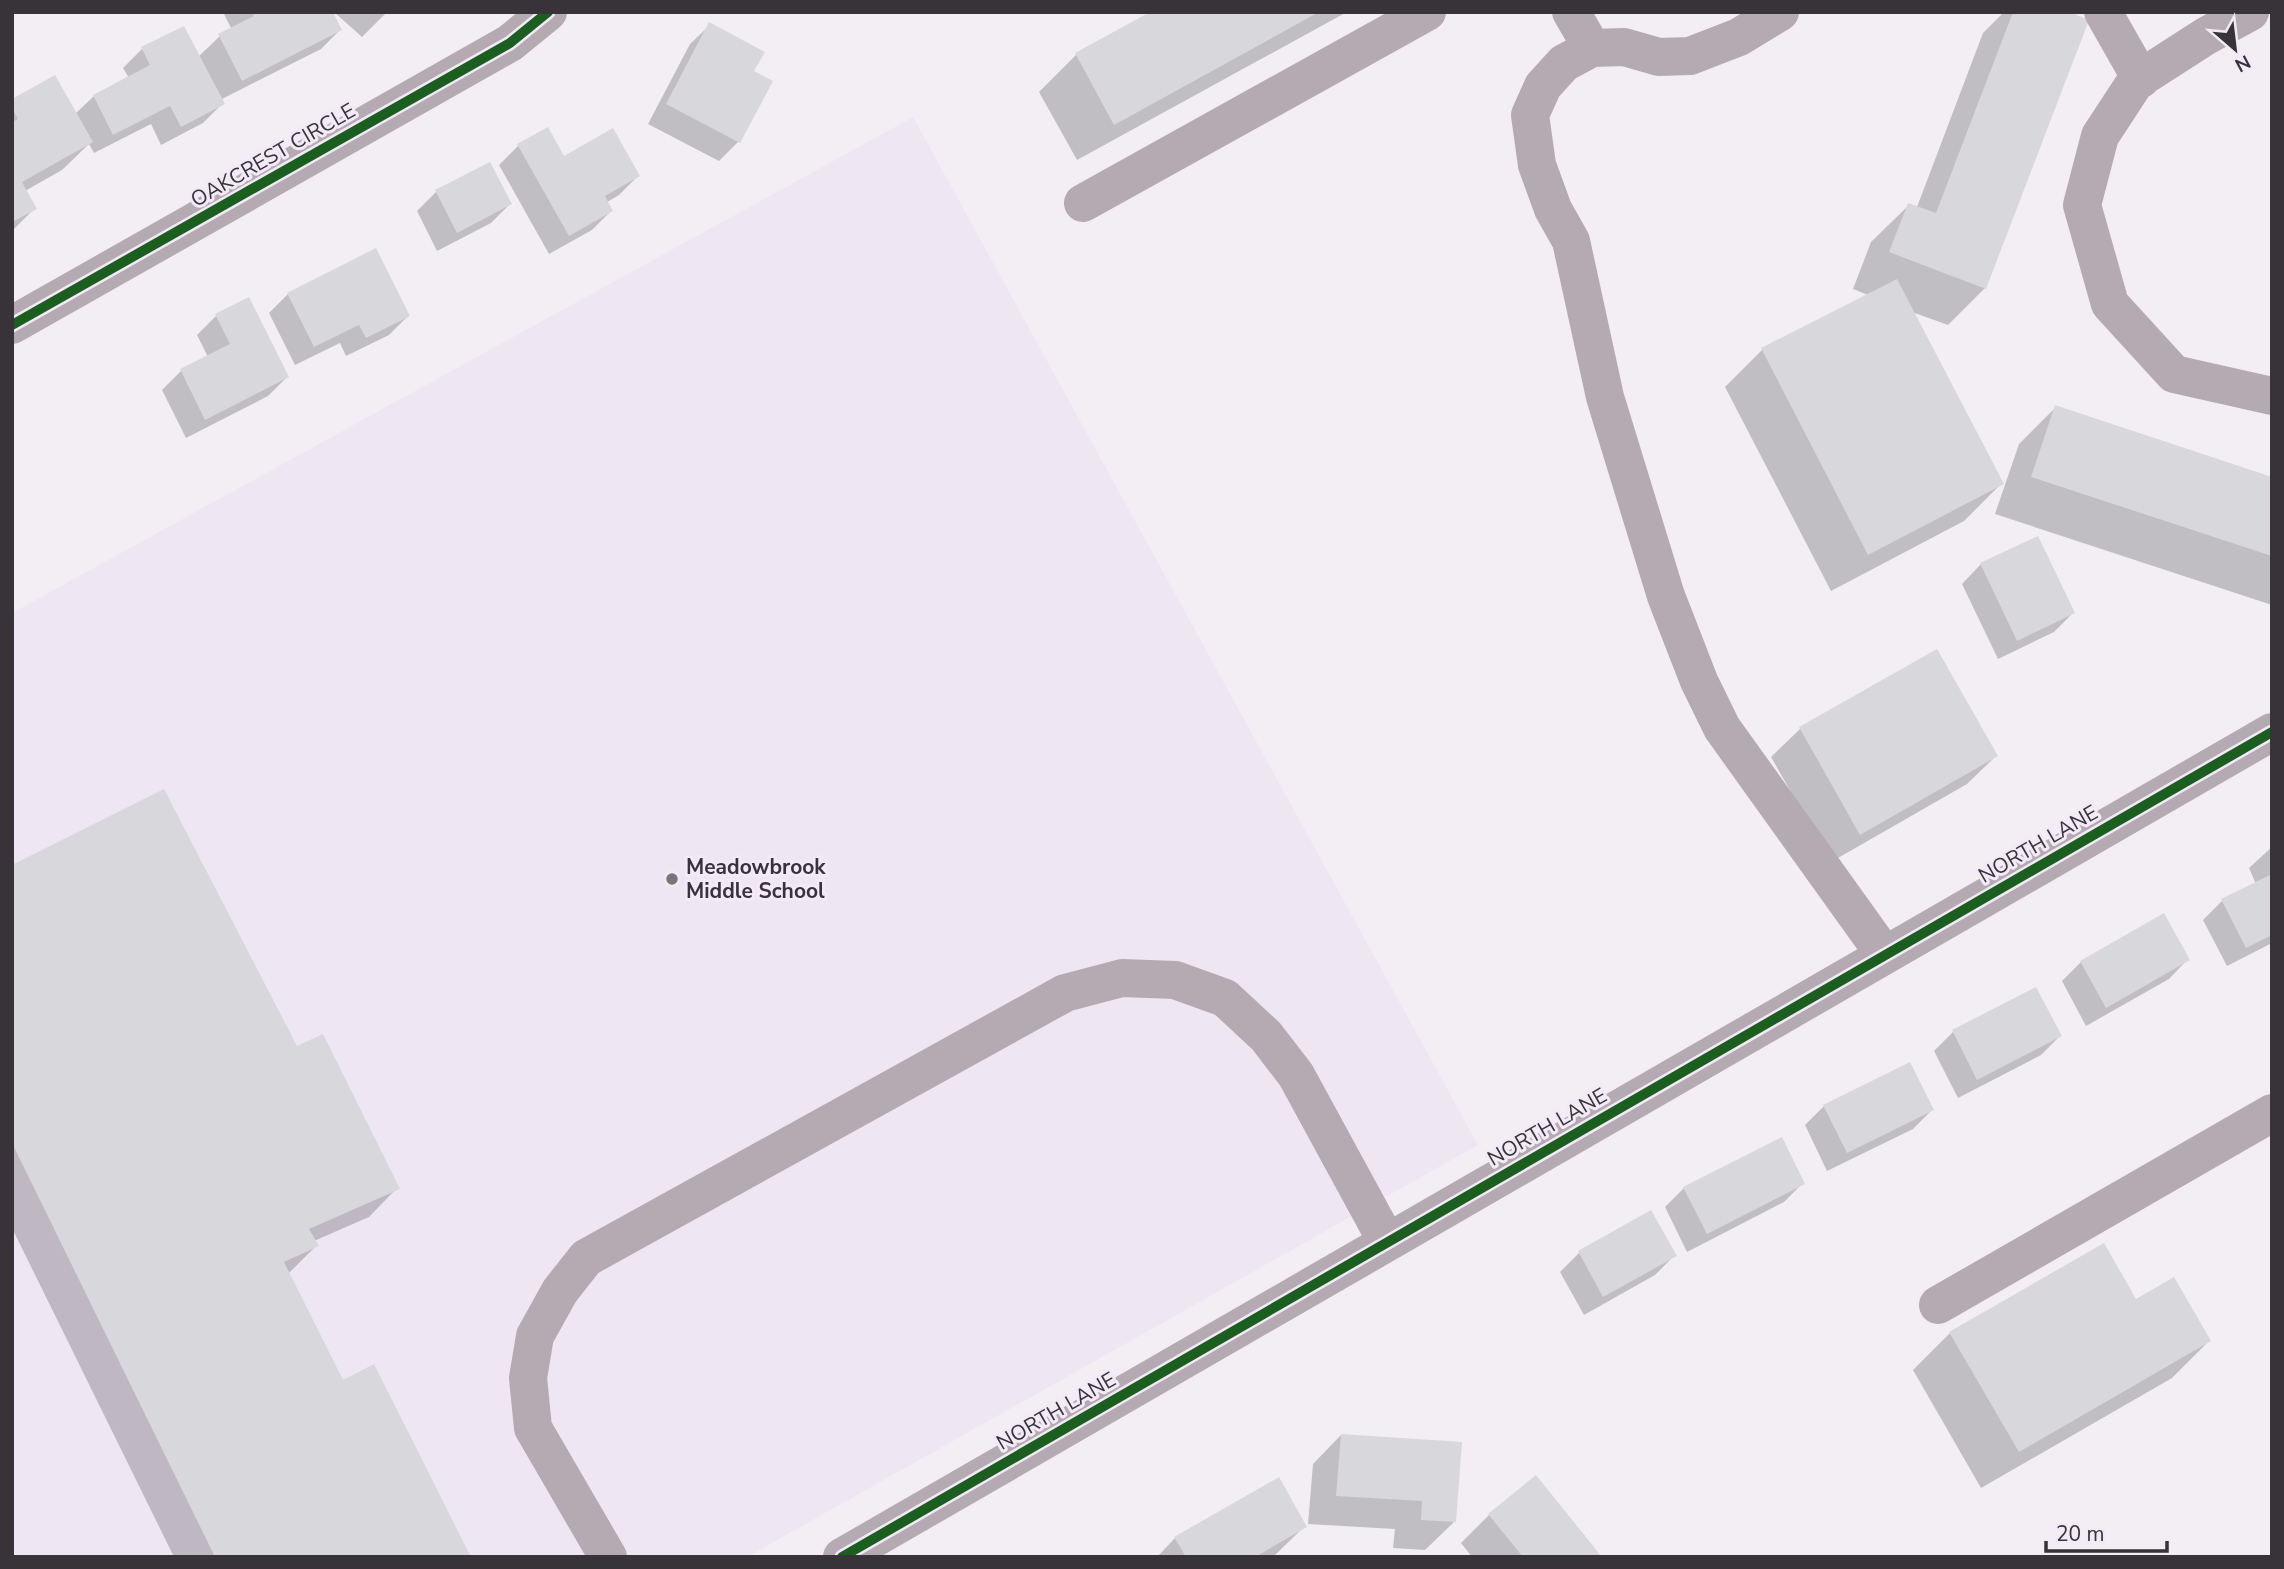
<svg xmlns="http://www.w3.org/2000/svg" width="2284" height="1569" font-family="'Nunito Sans',sans-serif">
<rect width="100%" height="100%" fill="#f2eef4"/>
<path fill="#efe6f4" d="M 913,117 L 1478,1145 L 747,1557 L 12,1557 L 12,613 Z"/>
<path fill="#0003" d="M 223,12 L 331,12 L 340,30 L 321,49 L 220,100 L 222,104 L 203,123 L 161,145 L 151,124 L 94,153 L 89,144 L 62,170 L 25,191 L 35,208 L 12,231 L 12,101 L 75,114 L 94,96 L 129,78 L 123,68 L 142,49 L 198,57 L 220,36 L 232,30 Z
M 334,12 L 387,12 L 362,37 Z
M 1153,12 L 1347,12 L 1077,160 L 1039,92 L 1076,55 Z
M 2004,12 L 2064,12 L 1985,288 L 1948,325 L 1912,312 L 2001,484 L 1964,521 L 1831,591 L 1725,387 L 1762,350 L 1868,295 L 1853,289 L 1871,242 L 1909,205 L 1917,207 L 1983,33 Z
M 710,25 L 752,71 L 738,142 L 719,161 L 648,124 L 690,44 Z
M 518,146 L 638,176 L 619,195 L 607,202 L 611,211 L 592,230 L 549,254 L 499,165 Z
M 436,192 L 510,204 L 491,223 L 437,251 L 417,211 Z
M 288,294 L 408,316 L 389,335 L 346,356 L 340,343 L 295,365 L 269,313 Z
M 248,299 L 287,377 L 268,396 L 186,438 L 162,390 L 181,371 L 208,357 L 197,335 L 216,316 Z
M 2056,407 L 2272,478 L 2272,605 L 1995,514 L 2019,444 Z
M 1981,564 L 2073,613 L 2054,632 L 1998,659 L 1962,584 Z
M 1937,651 L 1996,756 L 1967,784 L 1831,862 L 1771,757 L 1800,729 Z
M 2272,847 L 2272,943 L 2227,966 L 2203,920 L 2222,901 L 2256,884 L 2249,868 Z
M 12,867 L 296,1049 L 397,1188 L 369,1217 L 314,1241 L 316,1246 L 288,1274 L 342,1382 L 469,1557 L 174,1557 L 12,1228 Z
M 2163,915 L 2188,959 L 2169,979 L 2086,1026 L 2062,981 L 2081,962 Z
M 1953,1032 L 2060,1036 L 2041,1055 L 1958,1098 L 1934,1051 Z
M 1824,1106 L 1932,1110 L 1913,1129 L 1827,1171 L 1805,1125 Z
M 1803,1183 L 1784,1202 L 1687,1252 L 1665,1207 L 1684,1188 Z
M 1650,1212 L 1675,1255 L 1655,1275 L 1584,1315 L 1560,1272 L 1579,1253 Z
M 2135,1302 L 2209,1341 L 2172,1378 L 1981,1488 L 1913,1370 L 1950,1333 Z
M 1341,1435 L 1454,1522 L 1425,1550 L 1393,1548 L 1395,1529 L 1308,1524 L 1313,1464 Z
M 1489,1515 L 1599,1557 L 1472,1557 L 1461,1543 Z
M 1305,1526 L 1273,1557 L 1157,1557 L 1175,1538 Z"/>
<path fill="#d8d7dc" d="M 252,12 L 333,12 L 342,30 L 242,81 L 218,34 L 254,16 Z
M 1150,12 L 1319,12 L 1114,125 L 1075,53 Z
M 2013,12 L 2069,12 L 2089,20 L 1986,289 L 1889,252 L 1908,203 L 1936,213 Z
M 709,22 L 765,52 L 754,71 L 773,81 L 740,143 L 666,104 Z
M 184,26 L 225,104 L 181,127 L 170,106 L 113,135 L 93,95 L 150,65 L 141,47 Z
M 55,75 L 93,142 L 22,182 L 37,209 L 12,222 L 12,122 L 18,119 L 12,108 L 12,99 Z
M 548,127 L 564,156 L 613,128 L 640,176 L 605,196 L 613,211 L 569,236 L 517,144 Z
M 490,162 L 512,204 L 457,233 L 435,190 Z
M 376,248 L 410,316 L 366,338 L 359,325 L 314,347 L 287,293 Z
M 1897,279 L 2004,484 L 1868,555 L 1761,348 Z
M 249,297 L 289,377 L 205,420 L 180,369 L 230,344 L 215,314 Z
M 2055,405 L 2272,477 L 2272,556 L 2031,477 Z
M 2038,536 L 2075,613 L 2017,641 L 1980,563 Z
M 1937,649 L 1998,756 L 1860,835 L 1799,727 Z
M 164,789 L 297,1046 L 323,1034 L 400,1189 L 309,1229 L 319,1246 L 284,1262 L 343,1380 L 374,1364 L 471,1557 L 215,1557 L 12,1143 L 12,865 Z
M 2272,874 L 2272,935 L 2246,948 L 2221,899 Z
M 2164,913 L 2190,960 L 2106,1008 L 2080,961 Z
M 2036,987 L 2062,1036 L 1977,1080 L 1952,1030 Z
M 1910,1062 L 1934,1110 L 1847,1153 L 1823,1105 Z
M 1782,1137 L 1805,1184 L 1707,1234 L 1683,1187 Z
M 1651,1210 L 1677,1256 L 1603,1297 L 1578,1251 Z
M 2104,1243 L 2136,1299 L 2174,1277 L 2211,1341 L 2019,1452 L 1949,1332 Z
M 1341,1434 L 1462,1442 L 1456,1522 L 1421,1520 L 1422,1501 L 1336,1496 Z
M 1536,1475 L 1602,1557 L 1523,1557 L 1488,1514 Z
M 1279,1477 L 1307,1527 L 1255,1557 L 1186,1557 L 1174,1537 Z"/>
<g fill="none" stroke-linecap="round" stroke-linejoin="round">
<path stroke="#b6aab2" stroke-width="38" d="M 1571,12 L 1592,48
M 1780,12 L 1739,37 L 1690,56 L 1659,57 L 1624,47 L 1592,48 L 1564,63 L 1543,86 L 1530,115 L 1537,165 L 1553,209 L 1571,241 L 1605,397 L 1666,596 L 1699,681 L 1722,728 L 1884,954
M 2103,12 L 2141,79
M 2250,12 L 2206,36 L 2136,81 L 2100,136 L 2082,205 L 2110,304 L 2174,374 L 2272,396
M 1083,203 L 1427,12
M 12,325 L 510,43 L 548,12
M 1938,1305 L 2272,1113
M 608,1557 L 533,1428 L 528,1378 L 535,1336 L 560,1291 L 586,1258 L 1065,993 L 1122,978 L 1175,980 L 1225,998 L 1266,1036 L 1296,1075 L 1387,1242
M 842,1557 L 2272,732"/>
<defs>
<path id="cycleway" d="M 12,325 L 510,43 L 548,12
M 842,1557 L 2272,732"/>
</defs>
<use href="#cycleway" stroke="#f3eaf8" stroke-width="15"/>
<use href="#cycleway" stroke="#1b5e20" stroke-width="10"/>
</g>
<circle fill="#78747a" stroke="#f3eaf8" stroke-width="2.5" cx="672" cy="879" r="7"/>
<g text-anchor="middle" dominant-baseline="central" stroke-width="6" stroke-linejoin="round" paint-order="stroke">
<g font-size="21" fill="#373339" stroke="#f3eaf8">
<text transform="translate(273 155) rotate(-30)">OAKCREST CIRCLE</text>
<text transform="translate(2038 844) rotate(-30)">NORTH LANE</text>
<text transform="translate(1547 1127) rotate(-30)">NORTH LANE</text>
<text transform="translate(1056 1411) rotate(-30)">NORTH LANE</text>
</g>
<g font-size="21" font-weight="bold" fill="#373339" stroke="#f3eaf8" text-anchor="start">
<text x="686" y="867">Meadowbrook<tspan x="686" dy="24">Middle School</tspan></text>
</g>
</g>
<rect width="2284" height="1569" fill="none" stroke="#373339" stroke-width="28"/>
<g transform="translate(2235 49) rotate(152)" stroke="#f3eaf8" stroke-width="5" paint-order="stroke">
<path d="M0-5L12 26L0 18L-12 26Z" fill="#373339"/>
<text y="-10" font-size="19" font-weight="bold" text-anchor="middle" fill="#373339">N</text>
</g>
<path d="M2046 1541v10h121v-10" fill="none" stroke="#373339" stroke-width="3.5"/>
<text x="2056" y="1541" font-size="21" fill="#373339" stroke="#f3eaf8" stroke-width="5" paint-order="stroke">20 m</text>
</svg>
